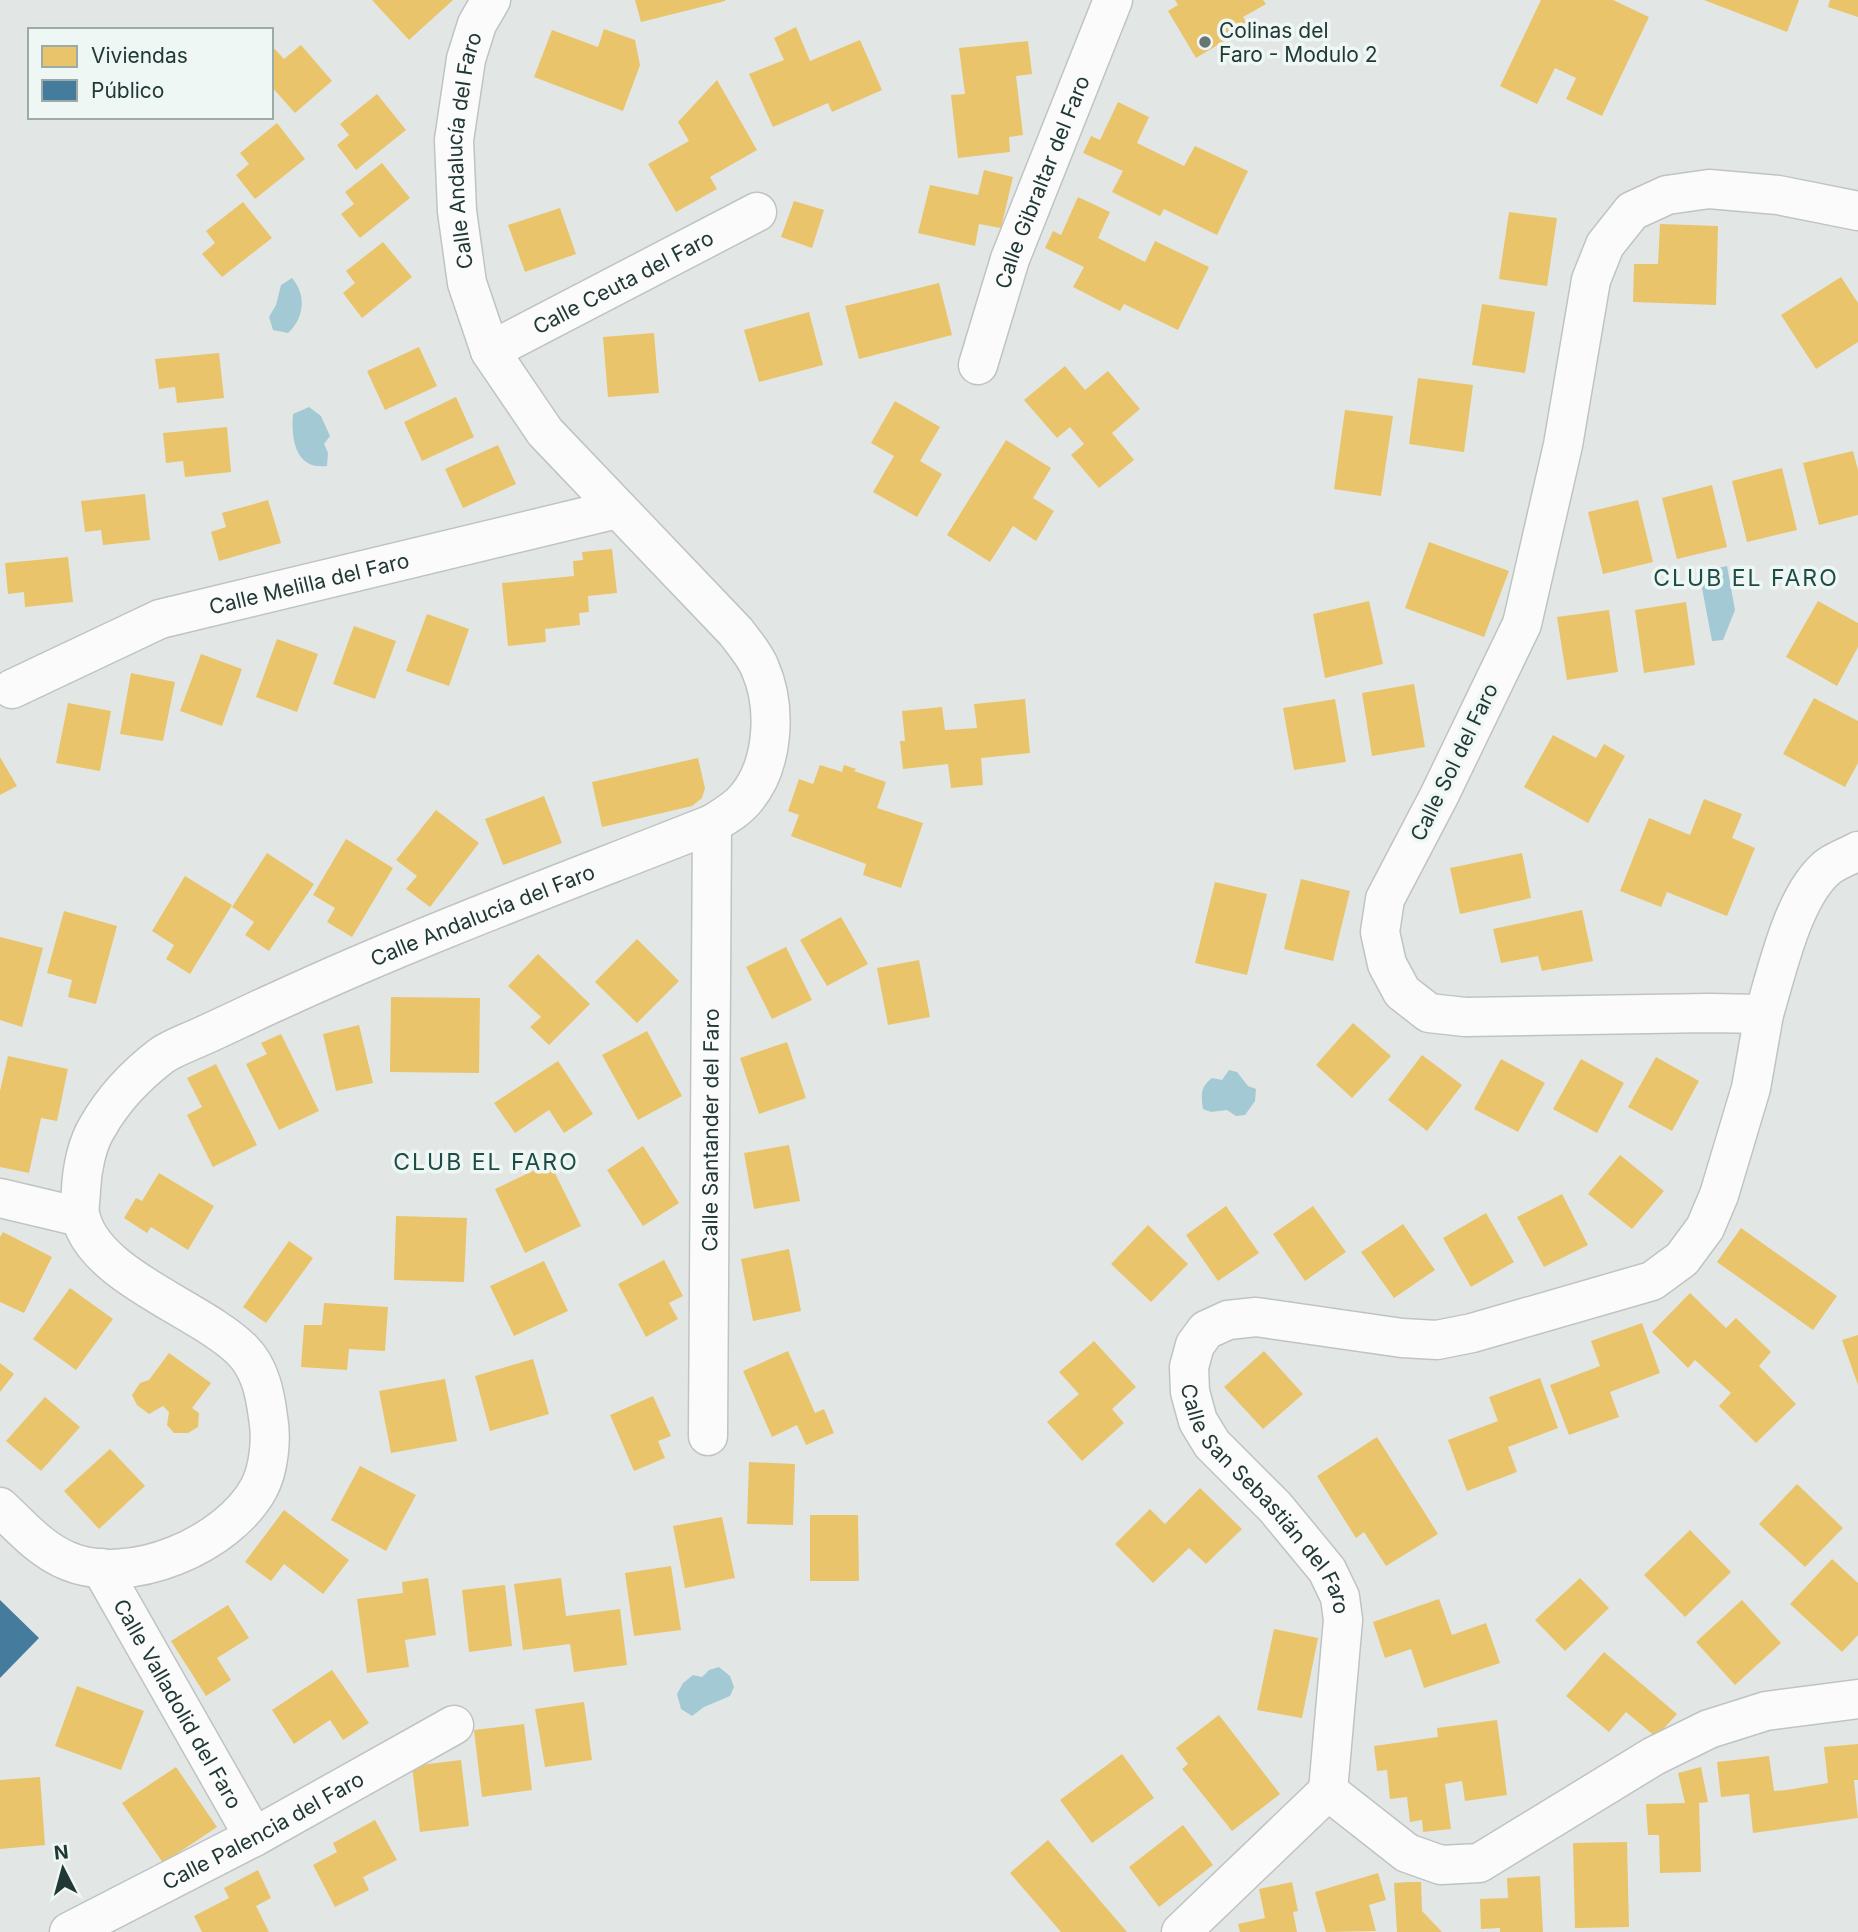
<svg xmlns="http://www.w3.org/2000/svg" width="1858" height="1932" font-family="Inter,sans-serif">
<rect width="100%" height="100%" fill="#e2e7e5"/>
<path fill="#a3c9d5" d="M 292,278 C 307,295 304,319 288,333 L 273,330 L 269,317 L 276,305 L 281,285 Z
M 309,407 L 321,416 L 330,436 L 324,444 L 328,453 L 327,466 C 295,470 291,439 293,414 Z
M 1727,566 L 1735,610 L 1723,640 L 1712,641 L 1699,572 Z
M 1229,1070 L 1237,1072 L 1248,1086 L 1256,1089 L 1255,1101 L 1245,1115 L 1236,1116 L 1227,1110 L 1211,1112 L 1203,1109 C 1201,1095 1200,1087 1212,1078 L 1222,1080 Z
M 719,1667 L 730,1676 L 734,1687 L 730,1696 L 704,1707 L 692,1716 L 681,1709 L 677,1694 L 683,1683 L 693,1675 L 702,1677 L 709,1670 Z"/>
<path fill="#e9c46a" d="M 372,0 L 453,0 L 409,40 Z
M 635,0 L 725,0 L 725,1 L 641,22 Z
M 1175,0 L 1263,0 L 1266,4 L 1243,17 L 1249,26 L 1196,58 L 1168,11 L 1178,5 Z
M 1541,0 L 1613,0 L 1649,17 L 1602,116 L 1566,99 L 1576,78 L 1555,68 L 1537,104 L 1500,86 Z
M 1704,0 L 1799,0 L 1787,32 Z
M 1830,0 L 1858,0 L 1858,17 L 1828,7 Z
M 796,27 L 810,61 L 860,40 L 882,90 L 832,112 L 828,103 L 773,127 L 749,74 L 784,60 L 774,38 Z
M 604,29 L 635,40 L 640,65 L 623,111 L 534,77 L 552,30 L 598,47 Z
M 1028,41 L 1032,74 L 1016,76 L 1023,135 L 1009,137 L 1010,152 L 958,158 L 951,95 L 965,94 L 959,48 Z
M 271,45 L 284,59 L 301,45 L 332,81 L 295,113 L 271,86 Z
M 717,80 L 757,150 L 710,177 L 717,189 L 676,212 L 648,164 L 689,141 L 678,122 Z
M 377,94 L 406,130 L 356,170 L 337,145 L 349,135 L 340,124 Z
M 1118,102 L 1149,117 L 1137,143 L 1184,166 L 1195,146 L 1248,171 L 1217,235 L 1164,209 L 1160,216 L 1112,192 L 1123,171 L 1083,153 L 1091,136 L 1100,140 Z
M 277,123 L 305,159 L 255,199 L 236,175 L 249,164 L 240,153 Z
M 382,163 L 410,198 L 360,238 L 341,214 L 354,204 L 345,192 Z
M 984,170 L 1013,177 L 1001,228 L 979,224 L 975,246 L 918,233 L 930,185 L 978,195 Z
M 1078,197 L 1110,212 L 1098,238 L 1145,262 L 1155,241 L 1209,267 L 1178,330 L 1124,304 L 1120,311 L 1073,287 L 1084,267 L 1045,248 L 1053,231 L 1061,235 Z
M 794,201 L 824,210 L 812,248 L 781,237 Z
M 243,202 L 272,238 L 222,277 L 202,254 L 215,243 L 206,231 Z
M 560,208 L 576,254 L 525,272 L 508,225 Z
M 1509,212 L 1557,218 L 1547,286 L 1499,279 Z
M 1660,224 L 1718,226 L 1716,305 L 1633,302 L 1634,264 L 1658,264 Z
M 383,242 L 412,277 L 362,318 L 343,293 L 355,283 L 346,271 Z
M 1841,277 L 1858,303 L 1858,342 L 1816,369 L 1781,315 Z
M 939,283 L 952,335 L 859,359 L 845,306 Z
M 1482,304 L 1535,312 L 1525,373 L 1472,365 Z
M 809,312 L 823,365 L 759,382 L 744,330 Z
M 654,333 L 659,393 L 608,397 L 603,337 Z
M 419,347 L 437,386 L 385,410 L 367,371 Z
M 219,353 L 224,398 L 177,403 L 175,387 L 159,389 L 155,359 Z
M 1065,366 L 1085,390 L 1108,371 L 1140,409 L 1112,433 L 1134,460 L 1099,488 L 1071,455 L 1084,444 L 1070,427 L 1057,438 L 1024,400 Z
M 1418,378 L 1473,385 L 1464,452 L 1409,444 Z
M 456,397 L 474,437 L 422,461 L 404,422 Z
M 895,401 L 940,427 L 920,461 L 942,474 L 917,517 L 873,492 L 894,456 L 871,443 Z
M 1345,410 L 1393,416 L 1381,496 L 1334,489 Z
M 227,427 L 231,472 L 185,477 L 183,461 L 166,463 L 163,433 Z
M 1006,440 L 1051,468 L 1033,498 L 1054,511 L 1036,541 L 1013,526 L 990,562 L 947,535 Z
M 498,445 L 516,484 L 463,508 L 445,469 Z
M 1853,451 L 1858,470 L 1858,515 L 1819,525 L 1803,463 Z
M 1782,468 L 1797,530 L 1747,542 L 1732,481 Z
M 1712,485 L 1727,547 L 1677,559 L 1662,498 Z
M 145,494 L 150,540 L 103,545 L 101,530 L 85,532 L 81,501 Z
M 268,500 L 281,543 L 219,561 L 211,532 L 226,527 L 222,513 Z
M 1638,500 L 1653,562 L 1603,574 L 1588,512 Z
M 1429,542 L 1509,571 L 1484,637 L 1405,608 Z
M 612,549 L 617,593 L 588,596 L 589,612 L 579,613 L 580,625 L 545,629 L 546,642 L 508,646 L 502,583 L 574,576 L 573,561 L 583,560 L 582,552 Z
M 68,557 L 73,602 L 25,607 L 24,592 L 8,594 L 5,563 Z
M 1369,601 L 1383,664 L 1325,678 L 1313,614 Z
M 1818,601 L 1858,623 L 1858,647 L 1837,686 L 1786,657 Z
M 1686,602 L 1695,665 L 1644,673 L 1635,610 Z
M 1609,610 L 1618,672 L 1567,680 L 1557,617 Z
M 427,614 L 469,629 L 449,686 L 406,671 Z
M 354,626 L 396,641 L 375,699 L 333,684 Z
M 277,639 L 318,654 L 297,712 L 256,697 Z
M 201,654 L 242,669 L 222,726 L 180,711 Z
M 131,673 L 175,682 L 163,741 L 120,734 Z
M 1414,684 L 1425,747 L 1372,756 L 1362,693 Z
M 1814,698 L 1858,721 L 1858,763 L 1845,787 L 1783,754 Z
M 1025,699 L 1030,753 L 981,758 L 983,785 L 951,788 L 948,764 L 903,769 L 900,741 L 905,741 L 902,711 L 942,707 L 945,730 L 977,728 L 974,704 Z
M 1335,699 L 1346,762 L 1294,770 L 1283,708 Z
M 68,703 L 111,711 L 100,771 L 56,763 Z
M 1553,735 L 1596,758 L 1604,744 L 1625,756 L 1588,823 L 1524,787 Z
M 0,757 L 17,786 L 0,795 Z
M 698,758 L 705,788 L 702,798 L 692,806 L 602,827 L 592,782 Z
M 820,765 L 842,772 L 844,765 L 856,769 L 854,771 L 886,782 L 877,808 L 923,823 L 901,888 L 863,875 L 866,864 L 791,836 L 799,815 L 788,811 L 799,779 L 813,784 Z
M 544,796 L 562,843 L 503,865 L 485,819 Z
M 1704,799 L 1742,814 L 1732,838 L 1755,848 L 1727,916 L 1667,892 L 1661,907 L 1620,891 L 1649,818 L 1690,835 Z
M 436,810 L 479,843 L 430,907 L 406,889 L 417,876 L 396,860 Z
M 346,839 L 393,868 L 352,937 L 327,922 L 335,908 L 313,895 Z
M 267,853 L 314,884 L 269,951 L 245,935 L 254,922 L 232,907 Z
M 1522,853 L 1531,898 L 1460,914 L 1450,868 Z
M 185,876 L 232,905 L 190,974 L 166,959 L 174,945 L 152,931 Z
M 1301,879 L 1350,891 L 1333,961 L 1284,949 Z
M 1215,882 L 1267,894 L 1247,975 L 1195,963 Z
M 1582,910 L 1593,961 L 1542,971 L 1538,956 L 1501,963 L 1493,929 Z
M 64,911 L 117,926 L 96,1004 L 68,997 L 72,980 L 47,973 Z
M 841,917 L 868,964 L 827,986 L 800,940 Z
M 0,937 L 43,948 L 22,1027 L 0,1020 Z
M 637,939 L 679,981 L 637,1023 L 595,982 Z
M 786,947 L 812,1000 L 772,1019 L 746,967 Z
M 538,954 L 590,1004 L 549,1045 L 530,1027 L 541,1017 L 508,986 Z
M 919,960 L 930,1017 L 888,1025 L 877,968 Z
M 391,997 L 480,998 L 479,1073 L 390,1072 Z
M 1353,1023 L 1391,1056 L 1352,1098 L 1316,1065 Z
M 359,1025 L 373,1083 L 336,1091 L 323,1034 Z
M 647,1031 L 682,1096 L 638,1120 L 602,1055 Z
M 281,1034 L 319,1111 L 279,1130 L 246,1064 L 267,1054 L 261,1043 Z
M 787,1042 L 806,1098 L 759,1114 L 740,1058 Z
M 1422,1055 L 1462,1085 L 1427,1131 L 1388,1100 Z
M 8,1056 L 68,1069 L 57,1121 L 41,1118 L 29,1173 L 0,1167 L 0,1091 Z
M 1656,1057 L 1699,1081 L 1672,1131 L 1628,1107 Z
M 1501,1059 L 1545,1083 L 1518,1132 L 1474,1109 Z
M 1581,1059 L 1624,1083 L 1597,1133 L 1553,1109 Z
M 558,1061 L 593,1114 L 564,1133 L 549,1110 L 515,1133 L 494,1103 Z
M 216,1064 L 257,1145 L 213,1167 L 187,1115 L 202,1107 L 187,1078 Z
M 789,1145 L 800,1201 L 754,1209 L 744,1153 Z
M 643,1146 L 679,1203 L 643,1226 L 607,1170 Z
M 1620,1155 L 1664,1191 L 1632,1229 L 1588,1194 Z
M 550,1163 L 581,1226 L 525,1253 L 495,1189 Z
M 159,1173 L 214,1206 L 188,1250 L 151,1227 L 147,1233 L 124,1218 L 136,1198 L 142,1201 Z
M 1562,1194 L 1588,1245 L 1544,1267 L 1517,1217 Z
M 1226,1206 L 1259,1253 L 1218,1281 L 1186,1235 Z
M 1313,1206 L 1346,1252 L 1305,1281 L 1273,1234 Z
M 1486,1213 L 1514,1262 L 1471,1287 L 1443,1238 Z
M 396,1216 L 467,1218 L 464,1282 L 394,1280 Z
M 1403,1224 L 1435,1270 L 1394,1298 L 1361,1252 Z
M 1148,1225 L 1188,1264 L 1151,1302 L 1111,1264 Z
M 1741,1228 L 1837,1296 L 1813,1330 L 1717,1262 Z
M 3,1232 L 52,1257 L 24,1313 L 0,1302 L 0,1237 Z
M 289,1241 L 313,1258 L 266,1323 L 243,1307 Z
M 789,1249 L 801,1311 L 753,1321 L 741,1259 Z
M 664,1260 L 683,1296 L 669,1303 L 678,1319 L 646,1337 L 618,1284 Z
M 544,1261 L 568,1311 L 514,1336 L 490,1286 Z
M 70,1288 L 113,1319 L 76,1370 L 33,1339 Z
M 1690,1293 L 1726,1328 L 1736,1318 L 1771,1352 L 1759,1366 L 1796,1404 L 1756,1443 L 1719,1406 L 1731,1393 L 1695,1360 L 1688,1368 L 1652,1332 Z
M 324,1303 L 388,1307 L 385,1351 L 349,1349 L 347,1370 L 301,1367 L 304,1325 L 322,1325 Z
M 1642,1323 L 1660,1373 L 1610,1392 L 1619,1417 L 1569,1435 L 1550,1385 L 1600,1366 L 1591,1341 Z
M 1858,1335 L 1858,1385 L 1842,1340 Z
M 1094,1341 L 1136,1387 L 1112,1409 L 1124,1423 L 1082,1461 L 1047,1422 L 1079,1394 L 1059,1372 Z
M 788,1351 L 815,1413 L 824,1409 L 834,1433 L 806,1445 L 797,1425 L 772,1437 L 743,1371 Z
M 1264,1351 L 1303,1394 L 1263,1429 L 1224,1387 Z
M 169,1353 L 211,1383 L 192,1408 L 199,1413 L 198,1427 L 188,1433 L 174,1433 L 167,1425 L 169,1412 L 163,1406 L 149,1414 L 137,1405 L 132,1395 L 140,1383 L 149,1380 Z
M 533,1359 L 549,1414 L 490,1431 L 475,1376 Z
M 0,1363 L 14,1374 L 0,1392 Z
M 1540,1378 L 1558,1428 L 1508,1447 L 1517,1472 L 1467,1491 L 1448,1440 L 1498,1421 L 1489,1397 Z
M 445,1379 L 457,1441 L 391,1453 L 379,1391 Z
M 653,1396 L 671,1436 L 658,1441 L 665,1458 L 634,1471 L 610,1415 Z
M 45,1397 L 80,1427 L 41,1471 L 6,1441 Z
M 1377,1437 L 1438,1534 L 1386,1566 L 1364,1532 L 1356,1538 L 1317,1476 Z
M 110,1449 L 145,1486 L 99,1529 L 64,1491 Z
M 749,1462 L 795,1464 L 793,1525 L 747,1524 Z
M 360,1466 L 416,1495 L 386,1551 L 331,1520 Z
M 1797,1484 L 1843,1528 L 1805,1567 L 1759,1524 Z
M 1200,1488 L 1242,1529 L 1206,1564 L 1189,1548 L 1153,1583 L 1115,1544 L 1150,1509 L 1165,1524 Z
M 284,1510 L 349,1560 L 323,1594 L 284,1564 L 271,1581 L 245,1562 Z
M 810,1515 L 858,1515 L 859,1581 L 810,1581 Z
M 722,1517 L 735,1578 L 685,1588 L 673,1526 Z
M 1690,1530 L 1731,1572 L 1685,1617 L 1644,1575 Z
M 1832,1559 L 1858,1583 L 1858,1635 L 1842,1652 L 1790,1604 Z
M 671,1566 L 681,1630 L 634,1636 L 625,1573 Z
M 428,1578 L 436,1635 L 405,1640 L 409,1667 L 367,1673 L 357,1599 L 403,1593 L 402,1582 Z
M 561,1578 L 566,1616 L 620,1609 L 627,1665 L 574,1672 L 570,1644 L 523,1650 L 514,1584 Z
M 1580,1578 L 1609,1608 L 1565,1651 L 1535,1620 Z
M 505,1585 L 512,1646 L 469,1652 L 462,1590 Z
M 1439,1599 L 1452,1635 L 1486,1623 L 1500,1663 L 1424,1688 L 1411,1649 L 1385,1658 L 1373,1622 Z
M 1742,1600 L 1781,1643 L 1735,1685 L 1696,1642 Z
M 228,1605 L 249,1638 L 217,1658 L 231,1680 L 206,1696 L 171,1641 Z
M 1274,1629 L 1318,1638 L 1302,1718 L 1257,1710 Z
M 1604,1652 L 1677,1714 L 1656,1737 L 1626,1712 L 1609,1732 L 1566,1696 Z
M 332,1670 L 369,1723 L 343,1740 L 330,1720 L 294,1744 L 272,1710 Z
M 77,1686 L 144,1711 L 121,1770 L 55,1746 Z
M 584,1702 L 592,1760 L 545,1767 L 535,1709 Z
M 1219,1715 L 1280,1794 L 1232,1831 L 1182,1769 L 1188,1764 L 1176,1748 Z
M 1497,1720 L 1507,1795 L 1465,1801 L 1462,1781 L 1445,1784 L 1451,1829 L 1423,1832 L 1422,1820 L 1410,1822 L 1407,1797 L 1390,1799 L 1387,1770 L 1377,1771 L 1374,1746 L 1438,1737 L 1437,1728 Z
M 524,1724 L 532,1790 L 482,1797 L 474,1730 Z
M 1858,1744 L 1858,1780 L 1854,1780 L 1858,1818 L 1753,1833 L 1749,1794 L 1721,1797 L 1717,1762 L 1769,1756 L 1774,1791 L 1787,1790 L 1828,1783 L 1824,1747 Z
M 1122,1754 L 1154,1798 L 1092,1843 L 1060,1800 Z
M 461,1760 L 469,1826 L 420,1832 L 412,1766 Z
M 176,1767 L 217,1827 L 163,1863 L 122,1803 Z
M 1701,1767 L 1708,1802 L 1699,1803 L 1701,1872 L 1660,1873 L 1659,1835 L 1648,1835 L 1646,1804 L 1685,1803 L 1678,1773 Z
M 40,1777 L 45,1845 L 0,1849 L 0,1780 Z
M 375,1820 L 397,1860 L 363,1877 L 369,1890 L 335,1907 L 313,1865 L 337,1852 L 333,1843 Z
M 1183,1825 L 1213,1865 L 1159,1907 L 1129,1867 Z
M 1048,1840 L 1127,1932 L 1061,1932 L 1010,1873 Z
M 1627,1842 L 1629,1927 L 1575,1928 L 1573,1843 Z
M 258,1870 L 271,1898 L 256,1906 L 269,1932 L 202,1932 L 194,1916 L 229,1898 L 224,1888 Z
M 1378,1873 L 1386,1900 L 1369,1905 L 1376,1931 L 1326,1932 L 1315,1892 Z
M 1540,1876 L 1543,1932 L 1500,1932 L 1500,1928 L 1481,1929 L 1480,1899 L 1508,1898 L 1507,1878 Z
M 1292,1882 L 1298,1911 L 1293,1912 L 1297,1932 L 1240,1932 L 1238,1924 L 1265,1918 L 1259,1889 Z
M 1408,1882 L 1421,1882 L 1422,1911 L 1442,1932 L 1397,1932 L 1394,1883 Z"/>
<path fill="#457b9d" d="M 0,1600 L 39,1638 L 0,1678 Z"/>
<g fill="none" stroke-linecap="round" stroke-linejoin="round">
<defs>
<g id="minor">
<path d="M 1858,211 L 1778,195 L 1709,189 L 1667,195 L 1632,211 L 1605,245 L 1591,280 L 1563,445 L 1522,624 L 1439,796 L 1385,899 L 1380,932 L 1387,964 L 1402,992 L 1429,1013 L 1465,1017 L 1709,1013 L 1764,1014 C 1777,972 1793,894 1829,866 C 1838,860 1849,856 1858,851"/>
<path id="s1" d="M 490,351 L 757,212"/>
<path id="s2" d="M 978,365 L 1010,259 L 1113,0"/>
<path id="s3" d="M 12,689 L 160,619 L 617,509"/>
<path id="s4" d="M 1764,1014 L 1751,1088 L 1719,1195 L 1705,1228 L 1682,1259 L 1652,1281 L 1472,1333 L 1437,1340 L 1402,1338 L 1256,1317 L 1228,1320 L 1206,1330 L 1195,1345 L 1189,1367 L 1190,1392 L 1198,1421 L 1212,1444 L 1275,1507 L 1327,1570 L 1340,1597 L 1343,1620 L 1328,1791 L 1407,1853 L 1441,1865 L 1479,1863 L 1654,1756 L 1709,1729 L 1766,1711 L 1858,1699"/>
<path d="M 0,1198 L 80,1217"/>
<path id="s5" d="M 708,1436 L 712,824"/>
<path id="s6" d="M 0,1507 C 21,1527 41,1550 68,1561 C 130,1587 228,1545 259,1488 C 269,1469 272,1438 268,1417 C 265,1393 260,1368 242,1350 C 201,1309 96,1277 81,1218 C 78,1210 81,1198 81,1189 C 82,1169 87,1143 98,1126 C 114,1098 135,1076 161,1056 C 172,1048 187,1043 200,1037 C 227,1025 253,1012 280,1000 C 421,935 568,881 712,824 C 725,816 738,809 747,797 C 774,764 777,707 760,668 C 755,655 744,643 736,632 L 545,432 L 490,351 L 467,283 L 457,211 L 454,140 L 466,59 L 477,24 L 491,0"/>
<path id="s7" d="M 101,1568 L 254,1837"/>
<path id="s8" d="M 69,1932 L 254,1837 L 454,1725"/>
<path d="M 1181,1932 L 1328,1791"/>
</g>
</defs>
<use href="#minor" stroke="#bfc4c2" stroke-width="41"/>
<use href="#minor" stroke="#fbfbfb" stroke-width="38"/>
</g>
<circle fill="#657673" stroke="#eff7f4" stroke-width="2.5" cx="1205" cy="42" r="7"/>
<g text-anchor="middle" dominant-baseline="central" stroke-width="7" stroke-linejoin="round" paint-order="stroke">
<g font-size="21" fill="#213936" stroke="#eff7f4" text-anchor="start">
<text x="1219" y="30">Colinas del<tspan x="1219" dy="24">Faro - Modulo 2</tspan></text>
</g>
<g font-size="21" fill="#213936" stroke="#eff7f4">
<text stroke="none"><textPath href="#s6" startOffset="2256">Calle Andalucía del Faro</textPath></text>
<text stroke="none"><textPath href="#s2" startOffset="194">Calle Gibraltar del Faro</textPath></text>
<text stroke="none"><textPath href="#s1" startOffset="150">Calle Ceuta del Faro</textPath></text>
<text stroke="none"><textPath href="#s3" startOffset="317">Calle Melilla del Faro</textPath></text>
<text transform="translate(1454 762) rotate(-64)">Calle Sol del Faro</text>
<text stroke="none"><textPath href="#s6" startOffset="1206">Calle Andalucía del Faro</textPath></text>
<text stroke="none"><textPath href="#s5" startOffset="306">Calle Santander del Faro</textPath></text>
<text stroke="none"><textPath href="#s4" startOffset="956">Calle San Sebastián del Faro</textPath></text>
<text stroke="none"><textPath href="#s7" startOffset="156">Calle Valladolid del Faro</textPath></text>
<text stroke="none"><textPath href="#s8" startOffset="219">Calle Palencia del Faro</textPath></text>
</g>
<g font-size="23" letter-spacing="2" fill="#1d4b45" stroke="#eff7f4">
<text x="1746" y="578">CLUB EL FARO</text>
<text x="486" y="1162">CLUB EL FARO</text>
</g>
</g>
<rect x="28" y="28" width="245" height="91" fill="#eff7f4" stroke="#9daba8" stroke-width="2"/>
<rect x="42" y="46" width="35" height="21" fill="#e9c46a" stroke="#9daba8" stroke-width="2"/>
<text x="91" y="63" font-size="21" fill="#213936">Viviendas</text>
<rect x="42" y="80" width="35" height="21" fill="#457b9d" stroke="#9daba8" stroke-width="2"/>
<text x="91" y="98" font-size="21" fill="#213936">Público</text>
<g transform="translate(63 1869) rotate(354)" stroke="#eff7f4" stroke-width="5" paint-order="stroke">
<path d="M0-5L12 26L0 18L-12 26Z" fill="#213936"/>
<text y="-10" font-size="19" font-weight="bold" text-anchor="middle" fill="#213936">N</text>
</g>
</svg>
